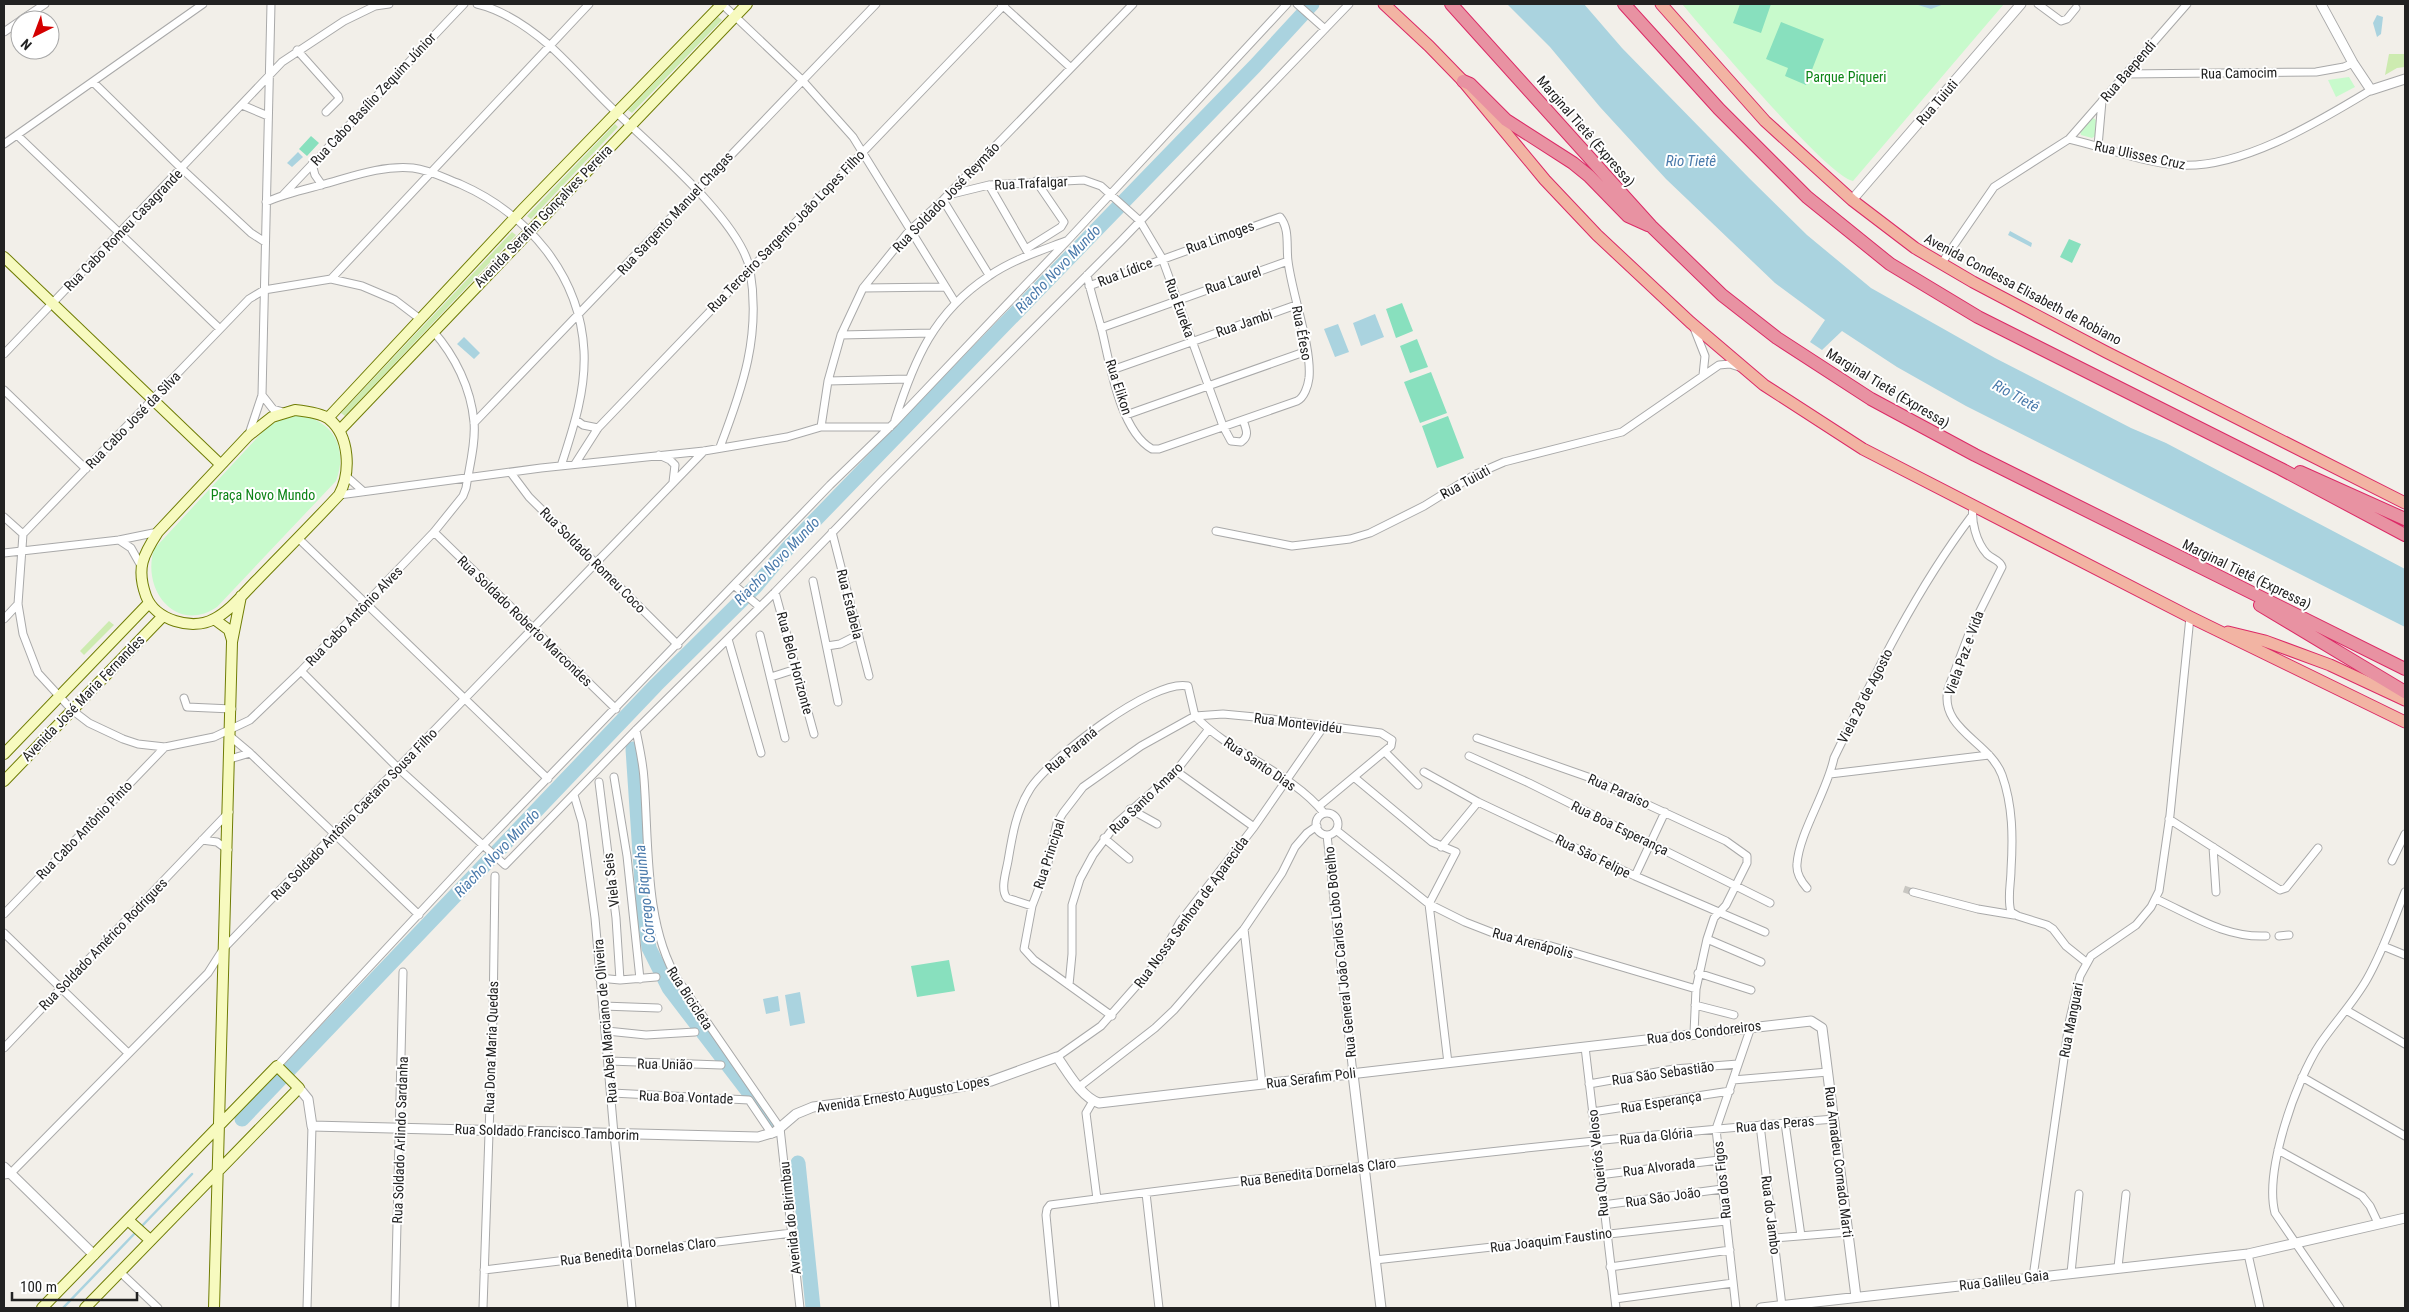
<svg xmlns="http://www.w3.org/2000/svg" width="2409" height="1312" font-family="'Roboto Condensed',sans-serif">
<rect width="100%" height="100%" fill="#f2efe9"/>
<path fill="#cdebb0" d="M 718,17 L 722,20 L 632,113 L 628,110 Z
M 2389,54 L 2405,54 L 2405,67 L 2397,68 L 2385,75 Z
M 615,124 L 618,127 L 531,219 L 527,216 Z
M 512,232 L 516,235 L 345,416 L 341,413 Z
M 109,621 L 114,625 L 84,655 L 80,651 Z"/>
<path fill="#c8facc" d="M 1682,4 L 2004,4 L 1853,181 C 1827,176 1706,32 1682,4 Z
M 2349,77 L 2355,87 L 2336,97 L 2328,80 Z
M 2093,118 L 2096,120 L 2095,136 L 2092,138 L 2081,135 L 2080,131 Z
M 301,415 C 334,422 348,449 336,481 L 217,607 C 177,634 141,591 154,549 L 268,426 L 289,416 Z"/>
<path fill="#88e0be" d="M 1740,4 L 1771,4 L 1761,33 L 1733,23 Z
M 1781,22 L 1824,39 L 1806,85 L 1785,76 L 1788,68 L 1766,59 Z
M 311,136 L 319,143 L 307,156 L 299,149 Z
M 2069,239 L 2081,244 L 2072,263 L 2060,257 Z
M 1402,303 L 1413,331 L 1396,338 L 1386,309 Z
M 1417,339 L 1428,367 L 1410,373 L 1400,346 Z
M 1431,372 L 1447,413 L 1420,423 L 1404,382 Z
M 1448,416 L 1464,458 L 1437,468 L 1422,426 Z
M 949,960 L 955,991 L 917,997 L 911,966 Z"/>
<path fill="#aad3df" d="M 1507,4 L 1584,4 L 1622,48 L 1749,178 L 1807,235 L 1871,288 L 1995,358 L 2131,428 L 2166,443 L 2405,569 L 2405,627 L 1966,406 L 1897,367 L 1842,331 L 1822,350 L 1810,342 L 1825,320 L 1775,283 L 1666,179 L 1600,107 L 1550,47 Z
M 1915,4 L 1944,4 L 1931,9 Z
M 2377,15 L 2383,17 L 2381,34 L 2377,37 L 2373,23 Z
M 298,152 L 303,157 L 292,167 L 287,163 Z
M 2010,231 L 2032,243 L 2031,247 L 2008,235 Z
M 1375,314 L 1384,337 L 1361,346 L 1353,323 Z
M 1338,324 L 1349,352 L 1335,357 L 1324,329 Z
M 464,337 L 480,353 L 474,359 L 457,344 Z
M 800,992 L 805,1023 L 790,1026 L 785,995 Z
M 778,996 L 780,1011 L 766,1014 L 763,999 Z"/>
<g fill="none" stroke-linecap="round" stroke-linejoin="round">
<path stroke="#aad3df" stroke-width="2.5" d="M 140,1228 L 192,1174
M 63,1308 L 136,1232"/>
<path stroke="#aad3df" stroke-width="15" d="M 633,749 L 644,913 L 649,948 L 669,988 L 770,1120
M 242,1119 L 656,685 L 755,587 L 787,549 L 1255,66 L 1312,4
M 798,1163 L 813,1308"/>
<path stroke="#c8c6c1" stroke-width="7" stroke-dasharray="7 3.5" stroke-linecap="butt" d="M 1904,889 L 1913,892"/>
<defs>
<path id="minor" d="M 477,4 C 503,10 529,28 549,45 C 572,66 593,90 616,112 C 652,147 741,221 750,270 C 761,335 743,387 720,447
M 722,4 L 802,80 L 853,137 L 955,302
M 1001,4 L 1071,68
M 1297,4 L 1325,29
M 2038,4 L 2061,21 L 2067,19 L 2076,8
M 21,20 L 45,4
M 4,32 L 20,21
M 297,50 L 338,96 L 339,99 L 326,112
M 2125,74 L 2316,72 L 2344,67 L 2353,63
M 93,82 L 181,168 L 251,233 L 265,242
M 242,105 L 268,116
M 17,135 L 220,329
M 2069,139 C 2104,147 2141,162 2177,165 C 2240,170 2318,122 2371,90
M 4,144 L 203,4
M 2098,146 L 2102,101
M 312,164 L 315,175 L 322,185
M 989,185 L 1027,251
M 283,195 L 464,4
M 948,195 L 989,185 L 1084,180 L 1101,186 L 1111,195 L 1140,221 L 1162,258 L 1223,426 L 1231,441 L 1241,442 C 1250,436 1246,429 1243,420
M 943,200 L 989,275
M 266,202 C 284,194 302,190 321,185 C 351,177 381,165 413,168 C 430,170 444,178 460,184 C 528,214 580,275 584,351 C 586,391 573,429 561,466
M 1026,249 L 1061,227 L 1064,222 L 1036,181
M 1941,264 L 1994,187 L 2069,139 L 2187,4
M 1087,275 C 1091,294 1097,312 1102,331 C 1110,364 1120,431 1152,449 L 1159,449 L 1297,401 C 1304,398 1308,386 1309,378 C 1312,347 1292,295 1288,261 C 1286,246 1290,229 1280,217 L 1089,286
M 331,279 L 589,4
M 863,288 L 945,287
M 420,319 L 395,300 L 362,286 L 331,279 L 264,290 L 249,299 L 23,534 L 18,604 L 23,634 L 38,673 L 72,710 L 89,723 L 123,739 L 138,744 L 165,747 L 214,737 L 250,720 L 301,671 L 434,532 L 463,496 L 466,488 C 469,468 476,443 474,422 C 471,388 455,356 433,331
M 1101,328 L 1288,261
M 1694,328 L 1705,356 L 1703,375
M 841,335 L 931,333
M 4,354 L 282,62 L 344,21 L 375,6 L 389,4
M 1112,370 L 1296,305
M 828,381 L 908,379
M 4,390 L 86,469
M 262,395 L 273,409 L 283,412
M 1126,415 L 1307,351
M 576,420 L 583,425 L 598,428
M 895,420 C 914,360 934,312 989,276 C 1012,260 1040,251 1066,241
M 474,423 L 876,4
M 821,427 L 828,381 L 841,335 L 863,288 L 909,231 L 943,200 L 1133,4
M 249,434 L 262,395 L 271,4
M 659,455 L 670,460 L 675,465 L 673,482
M 575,464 L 598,428 L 1005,4
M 511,473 L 529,497 L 678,645
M 345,475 L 363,491
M 339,495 L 541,468 L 704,451 L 787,437 L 821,427 L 890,427
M 1973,506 C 1971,521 1976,542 1987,554 C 1992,559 2000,560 2002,567 L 1970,631 L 1948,689 C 1939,729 1990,742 2002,775 C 2013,806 2013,838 2011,870 C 2011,883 2007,899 2011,912 L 2018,916 L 2047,925 L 2053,929 L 2066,946 L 2086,962
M 4,517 L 23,534
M 1216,531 L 1292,546 L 1350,539 L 1370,533 L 1424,506 L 1474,475 L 1504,462 L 1622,432 L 1719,365 L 1730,364 L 1739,367
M 434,532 L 616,709
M 832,532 L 869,676
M 298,538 L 548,779
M 119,540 L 131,548 L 140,564
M 4,553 L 119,540 L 158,532
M 813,581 L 838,702
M 735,586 L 760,607
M 775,592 L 814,734
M 4,619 L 18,604
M 760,635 L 785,738
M 728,639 L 761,753
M 827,646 L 840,644 L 858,635
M 301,671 L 399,769 L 505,865 L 636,730 L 775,592 L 880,483 L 1120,242 L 1349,4
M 771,677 L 796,669
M 184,698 L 187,707 L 232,709
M 1195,716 C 1232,755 1290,771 1324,813
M 636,730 C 639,746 643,762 644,779 C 649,842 644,925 678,980 L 780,1128 L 800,1308
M 231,737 L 250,753 L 419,915
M 1477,738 L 1588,777 L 1726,841 L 1747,856 L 1747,863 L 1726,905 L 1714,918 L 1707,939 L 1696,989 L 1694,1033
M 1385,752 L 1418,785
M 1469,756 L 1529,783 L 1770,903
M 230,759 L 250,753
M 1176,771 L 1254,827
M 1424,772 L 1478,802 L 1635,876 L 1765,932
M 1830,774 L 1989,755
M 614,777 L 627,856 L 640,979
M 1355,778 L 1432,842 L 1456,852 L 1429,904 L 1448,1063
M 599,782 L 616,918 L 620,980
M 574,795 L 582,822 L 595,918 L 614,1134 L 632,1308
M 1130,809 L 1157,824
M1316 824a11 11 0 1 1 22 0a11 11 0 1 1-22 0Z
M 2169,819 L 2280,890 L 2286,888 L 2318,848
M 1336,830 L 1429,904 L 1465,922 L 1506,938 L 1551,946 L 1696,989
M 1327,835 L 1353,1074
M 1104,838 L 1129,859
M 202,840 L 217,842 L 228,850
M 1441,847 L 1478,802
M 2213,847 L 2216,892
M 2392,861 L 2405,834
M 1635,876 L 1665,812
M 1807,888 C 1801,881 1796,873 1797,864 C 1799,833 1827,792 1834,758 C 1874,676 1915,591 1971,517
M 1913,892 L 1978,909 L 2014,915
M 2156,899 C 2192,915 2225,938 2266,936
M 1032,906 L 1007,898 C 1000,890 1006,872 1008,861 C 1012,837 1016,811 1030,789 C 1049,759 1153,678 1188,686 L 1195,716
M 4,914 L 165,747
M 1244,929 L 1262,1084
M 4,933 L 127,1052
M 2279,936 L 2289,935
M 1707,939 L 1761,962
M 2383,946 L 2405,955
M 1698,973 L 1751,990
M 599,978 L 620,980 L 656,977
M 1069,985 L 1072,954 L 1072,905 L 1080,879 L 1093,855 L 1117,823 L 1176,771 L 1209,729
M 1695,1005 L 1734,1015
M 603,1006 L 658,1008
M 2346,1010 L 2405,1044
M 1112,1016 L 1034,960 L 1024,949 L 1032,906 L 1047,867 L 1057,823 L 1063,813 L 1083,787 L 1141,746 L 1195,716 L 1223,714 L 1255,717 L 1381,733 L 1392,740 L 1391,746 L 1319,806
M 607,1031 L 646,1035 L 695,1032
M 1585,1047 L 1616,1308
M 4,1048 L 229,812
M 1057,1057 L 1101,1026 L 1160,959 L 1180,922 L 1254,827 L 1324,726
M 609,1061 L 721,1065
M 277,1066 L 482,846 L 830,485 L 894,423 L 1068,240 L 1287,4
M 2302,1077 L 2405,1136
M 1733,1080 L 1828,1072
M 1589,1084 L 1674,1069 L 1738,1064
M 1079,1087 L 1155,1028 L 1174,1010 L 1244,929 L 1282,873 L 1295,847 L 1307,833 L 1317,826
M 612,1093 L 749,1100 L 772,1134
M 1093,1101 L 1086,1113 L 1097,1199
M 1592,1112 L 1730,1091
M 1785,1123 L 1801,1236
M 1760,1125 L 1782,1306
M 2278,1150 L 2362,1196 L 2370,1206 L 2378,1223
M 4,1175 L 10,1174 L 208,973 L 224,948 L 704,451
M 1599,1175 L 1719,1160
M 1146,1193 L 1159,1308
M 1603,1205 L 1722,1189
M 1774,1238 L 1848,1232
M 2248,1254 L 2260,1308
M 1375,1260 L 1726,1221
M 1610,1267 L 1730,1250
M 2118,1267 L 2126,1194
M 484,1270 L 792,1233
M 120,1272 L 158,1308
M 2071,1273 L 2079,1194
M 2033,1277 L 2069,1023 L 2080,976 L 2091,956 L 2136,925 L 2151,907 L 2159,891 L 2170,815 L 2190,617
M 1615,1299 L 1733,1283
M 307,1308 L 312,1126
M 395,1308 L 403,972
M 483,1308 L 493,1017 L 495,876
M 1055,1308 L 1046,1215 L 1047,1209 L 1050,1205 C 1311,1171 1572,1140 1834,1119
M 1736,1308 L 1716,1129 L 1751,1027
M 2340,1308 L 2275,1213 C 2264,1171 2296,1080 2320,1044 C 2335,1022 2354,1002 2367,979 C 2383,951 2393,921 2405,892"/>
<path id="tertiary" d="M 2321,4 L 2353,63 L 2371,90 L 2405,79
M 1852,200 L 2021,4
M 1353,1074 L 1381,1308
M 299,1088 L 308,1099 L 312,1126 L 758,1137 L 775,1132 L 796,1114 L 813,1107 L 930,1092 L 991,1081 L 1057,1057 C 1068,1072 1081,1097 1099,1103 L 1811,1021 L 1822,1028 L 1856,1297
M 4,1167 L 94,1255
M 1761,1308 L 2248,1254 L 2405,1218"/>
<path id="secondary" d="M 4,257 L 220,464
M 295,410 C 305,411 321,413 329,419 C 350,436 351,473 339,495 C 312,524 284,552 257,580 C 244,593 230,611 214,619 C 192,631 155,620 146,596 C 136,568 143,555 158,532 L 248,436 L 272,417 Z
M 328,418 L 523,209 L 722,4
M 340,430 L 747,4
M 214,619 L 229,630 L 232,640
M 4,754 L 149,603
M 4,781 L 163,616
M 128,1220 L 150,1240
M 42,1308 L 277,1066 L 299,1088 L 85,1308
M 214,1308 L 232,642 L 241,596"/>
<path id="trunk" d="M 1384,4 L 1429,46 L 1463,81 L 1545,180 L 1597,235 L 1690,322 L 1764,385 L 1863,449 L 2190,617 L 2405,722
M 1661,4 L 1765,121 L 1852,200 L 1915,248 L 1973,282 L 2106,352 L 2405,503
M 2228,632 L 2265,641 L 2330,665 L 2405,700"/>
<path id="motorway" d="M 1451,4 L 1651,226 L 1722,295 L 1777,338 L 1871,399 L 1975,455 L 2405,669
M 1624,4 L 1719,109 L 1807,197 L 1890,264 L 1978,317 L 2281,469 L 2405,535
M 1463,81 L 1470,84 L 1506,120 L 1573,163 L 1589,176 L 1628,216 L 1648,225
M 2300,472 L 2405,519
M 2260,605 L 2405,692"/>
</defs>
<use href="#minor" stroke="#a9a9a9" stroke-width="9"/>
<use href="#tertiary" stroke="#a9a9a9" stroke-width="11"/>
<use href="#secondary" stroke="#707d05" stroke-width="12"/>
<use href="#trunk" stroke="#dc2a67" stroke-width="13"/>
<use href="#motorway" stroke="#dc2a67" stroke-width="14"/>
<use href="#minor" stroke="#fff" stroke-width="7"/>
<use href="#tertiary" stroke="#fff" stroke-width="9"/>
<use href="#secondary" stroke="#f7fabf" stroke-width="10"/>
<use href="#trunk" stroke="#f2b4a3" stroke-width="11"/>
<use href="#motorway" stroke="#e892a2" stroke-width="12"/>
</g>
<g text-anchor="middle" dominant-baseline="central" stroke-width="4" stroke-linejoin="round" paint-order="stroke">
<g font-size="14" fill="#222" stroke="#fff">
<text transform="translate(2128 71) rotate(-49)">Rua Baependi</text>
<text transform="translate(2239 73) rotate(-1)">Rua Camocim</text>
<text transform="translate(373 99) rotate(-47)">Rua Cabo Basílio Zequim Júnior</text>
<text transform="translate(1937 102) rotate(-49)">Rua Tuiuti</text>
<text transform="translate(1586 131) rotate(49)">Marginal Tietê (Expressa)</text>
<text transform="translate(2140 155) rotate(12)">Rua Ulisses Cruz</text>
<text transform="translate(1031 183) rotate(-3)">Rua Trafalgar</text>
<text transform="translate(946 197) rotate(-46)">Rua Soldado José Reymão</text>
<text transform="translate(675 213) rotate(-47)">Rua Sargento Manuel Chagas</text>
<text transform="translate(543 216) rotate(-46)">Avenida Serafim Gonçalves Pereira</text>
<text transform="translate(123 230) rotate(-46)">Rua Cabo Romeu Casagrande</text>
<text transform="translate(786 231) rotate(-46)">Rua Terceiro Sargento João Lopes Filho</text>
<text transform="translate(1220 237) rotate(-20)">Rua Limoges</text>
<text transform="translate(1125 272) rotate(-21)">Rua Lídice</text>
<text transform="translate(1233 280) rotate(-19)">Rua Laurel</text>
<text transform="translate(2023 289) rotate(28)">Avenida Condessa Elisabeth de Robiano</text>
<text transform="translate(1180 308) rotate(70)">Rua Eureka</text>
<text transform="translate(1244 323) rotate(-19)">Rua Jambi</text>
<text transform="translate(1302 333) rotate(79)">Rua Éfeso</text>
<text transform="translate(1119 387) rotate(72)">Rua Elikon</text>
<text transform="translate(1888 388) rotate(31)">Marginal Tietê (Expressa)</text>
<text transform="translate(133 420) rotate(-46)">Rua Cabo José da Silva</text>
<text transform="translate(1465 482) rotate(-29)">Rua Tuiuti</text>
<text transform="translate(593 560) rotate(45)">Rua Soldado Romeu Coco</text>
<text transform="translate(2247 574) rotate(26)">Marginal Tietê (Expressa)</text>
<text transform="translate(850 604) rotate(76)">Rua Estabela</text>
<text transform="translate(354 616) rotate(-46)">Rua Cabo Antônio Alves</text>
<text transform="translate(525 621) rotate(44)">Rua Soldado Roberto Marcondes</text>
<text transform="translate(1964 653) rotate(-70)">Viela Paz e Vida</text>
<text transform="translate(795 663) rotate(75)">Rua Belo Horizonte</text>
<text transform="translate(1865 696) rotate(-63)">Viela 28 de Agosto</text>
<text transform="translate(83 698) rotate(-46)">Avenida José Maria Fernandes</text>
<text transform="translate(1298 723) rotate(7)">Rua Montevidéu</text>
<text transform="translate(1071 750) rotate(-40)">Rua Paraná</text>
<text transform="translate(1260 764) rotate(34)">Rua Santo Dias</text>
<text transform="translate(1619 791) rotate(24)">Rua Paraíso</text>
<text transform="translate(1146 798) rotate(-44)">Rua Santo Amaro</text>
<text transform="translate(354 814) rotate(-46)">Rua Soldado Antônio Caetano Sousa Filho</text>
<text transform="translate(1620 828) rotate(26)">Rua Boa Esperança</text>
<text transform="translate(84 830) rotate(-46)">Rua Cabo Antônio Pinto</text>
<text transform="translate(1049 854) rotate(-72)">Rua Principal</text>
<text transform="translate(1593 856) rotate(26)">Rua São Felipe</text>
<text transform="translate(611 880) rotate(-97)">Viela Seis</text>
<text transform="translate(1191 912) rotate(-54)">Rua Nossa Senhora de Aparecida</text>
<text transform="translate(1533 943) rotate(15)">Rua Arenápolis</text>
<text transform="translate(103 944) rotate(-46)">Rua Soldado Américo Rodrigues</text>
<text transform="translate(1340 952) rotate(-96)">Rua General João Carlos Lobo Botelho</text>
<text transform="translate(690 998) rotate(57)">Rua Bicicleta</text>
<text transform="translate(2071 1020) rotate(-79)">Rua Manguari</text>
<text transform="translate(605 1021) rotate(-95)">Rua Abel Marciano de Oliveira</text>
<text transform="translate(1704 1032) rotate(-7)">Rua dos Condoreiros</text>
<text transform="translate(491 1047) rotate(-88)">Rua Dona Maria Quedas</text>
<text transform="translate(665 1064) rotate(1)">Rua União</text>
<text transform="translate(1663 1073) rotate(-8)">Rua São Sebastião</text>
<text transform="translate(1311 1078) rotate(-7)">Rua Serafim Poli</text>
<text transform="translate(903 1094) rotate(-9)">Avenida Ernesto Augusto Lopes</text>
<text transform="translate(686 1097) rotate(2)">Rua Boa Vontade</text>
<text transform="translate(1661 1102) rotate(-9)">Rua Esperança</text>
<text transform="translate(1775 1124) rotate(-5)">Rua das Peras</text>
<text transform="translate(547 1132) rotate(2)">Rua Soldado Francisco Tamborim</text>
<text transform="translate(1656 1136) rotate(-6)">Rua da Glória</text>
<text transform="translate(400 1140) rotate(-88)">Rua Soldado Arlindo Sardanha</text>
<text transform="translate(1839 1162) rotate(83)">Rua Amadeu Cornado Marti</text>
<text transform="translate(1598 1163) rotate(-96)">Rua Queirós Veloso</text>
<text transform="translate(1659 1167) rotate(-7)">Rua Alvorada</text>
<text transform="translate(1318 1172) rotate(-7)">Rua Benedita Dornelas Claro</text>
<text transform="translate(1722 1180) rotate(-96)">Rua dos Figos</text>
<text transform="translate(1663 1197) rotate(-8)">Rua São João</text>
<text transform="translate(1771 1215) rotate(83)">Rua do Jambo</text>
<text transform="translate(790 1218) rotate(-96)">Avenida do Birimbau</text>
<text transform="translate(1551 1240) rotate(-7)">Rua Joaquim Faustino</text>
<text transform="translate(638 1251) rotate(-7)">Rua Benedita Dornelas Claro</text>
<text transform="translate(2004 1280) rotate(-7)">Rua Galileu Gaia</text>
</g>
<g font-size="14" fill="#0c8416" stroke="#fff">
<text x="1846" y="77">Parque Piqueri</text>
<text x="263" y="495">Praça Novo Mundo</text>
</g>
<g font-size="15" font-style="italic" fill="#4a7aab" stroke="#fff">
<text x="1691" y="161">Rio Tietê</text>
<text transform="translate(1058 269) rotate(-46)">Riacho Novo Mundo</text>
<text transform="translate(2016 396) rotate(29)">Rio Tietê</text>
<text transform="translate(777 561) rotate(-46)">Riacho Novo Mundo</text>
<text transform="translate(497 853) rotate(-46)">Riacho Novo Mundo</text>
<text transform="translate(645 894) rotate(-96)">Córrego Biquinha</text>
</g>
</g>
<rect width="2409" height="1312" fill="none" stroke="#222222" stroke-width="10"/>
<g transform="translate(35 35) rotate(222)"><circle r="24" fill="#ffffff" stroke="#a7a7a7"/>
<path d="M0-4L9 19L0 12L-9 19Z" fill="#d40000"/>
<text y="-8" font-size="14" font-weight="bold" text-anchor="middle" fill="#222222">N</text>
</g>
<path d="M12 1292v8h125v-8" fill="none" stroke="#222222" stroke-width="2.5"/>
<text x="20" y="1292" font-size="15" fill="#222222" stroke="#ffffff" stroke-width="4" paint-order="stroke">100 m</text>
</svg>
